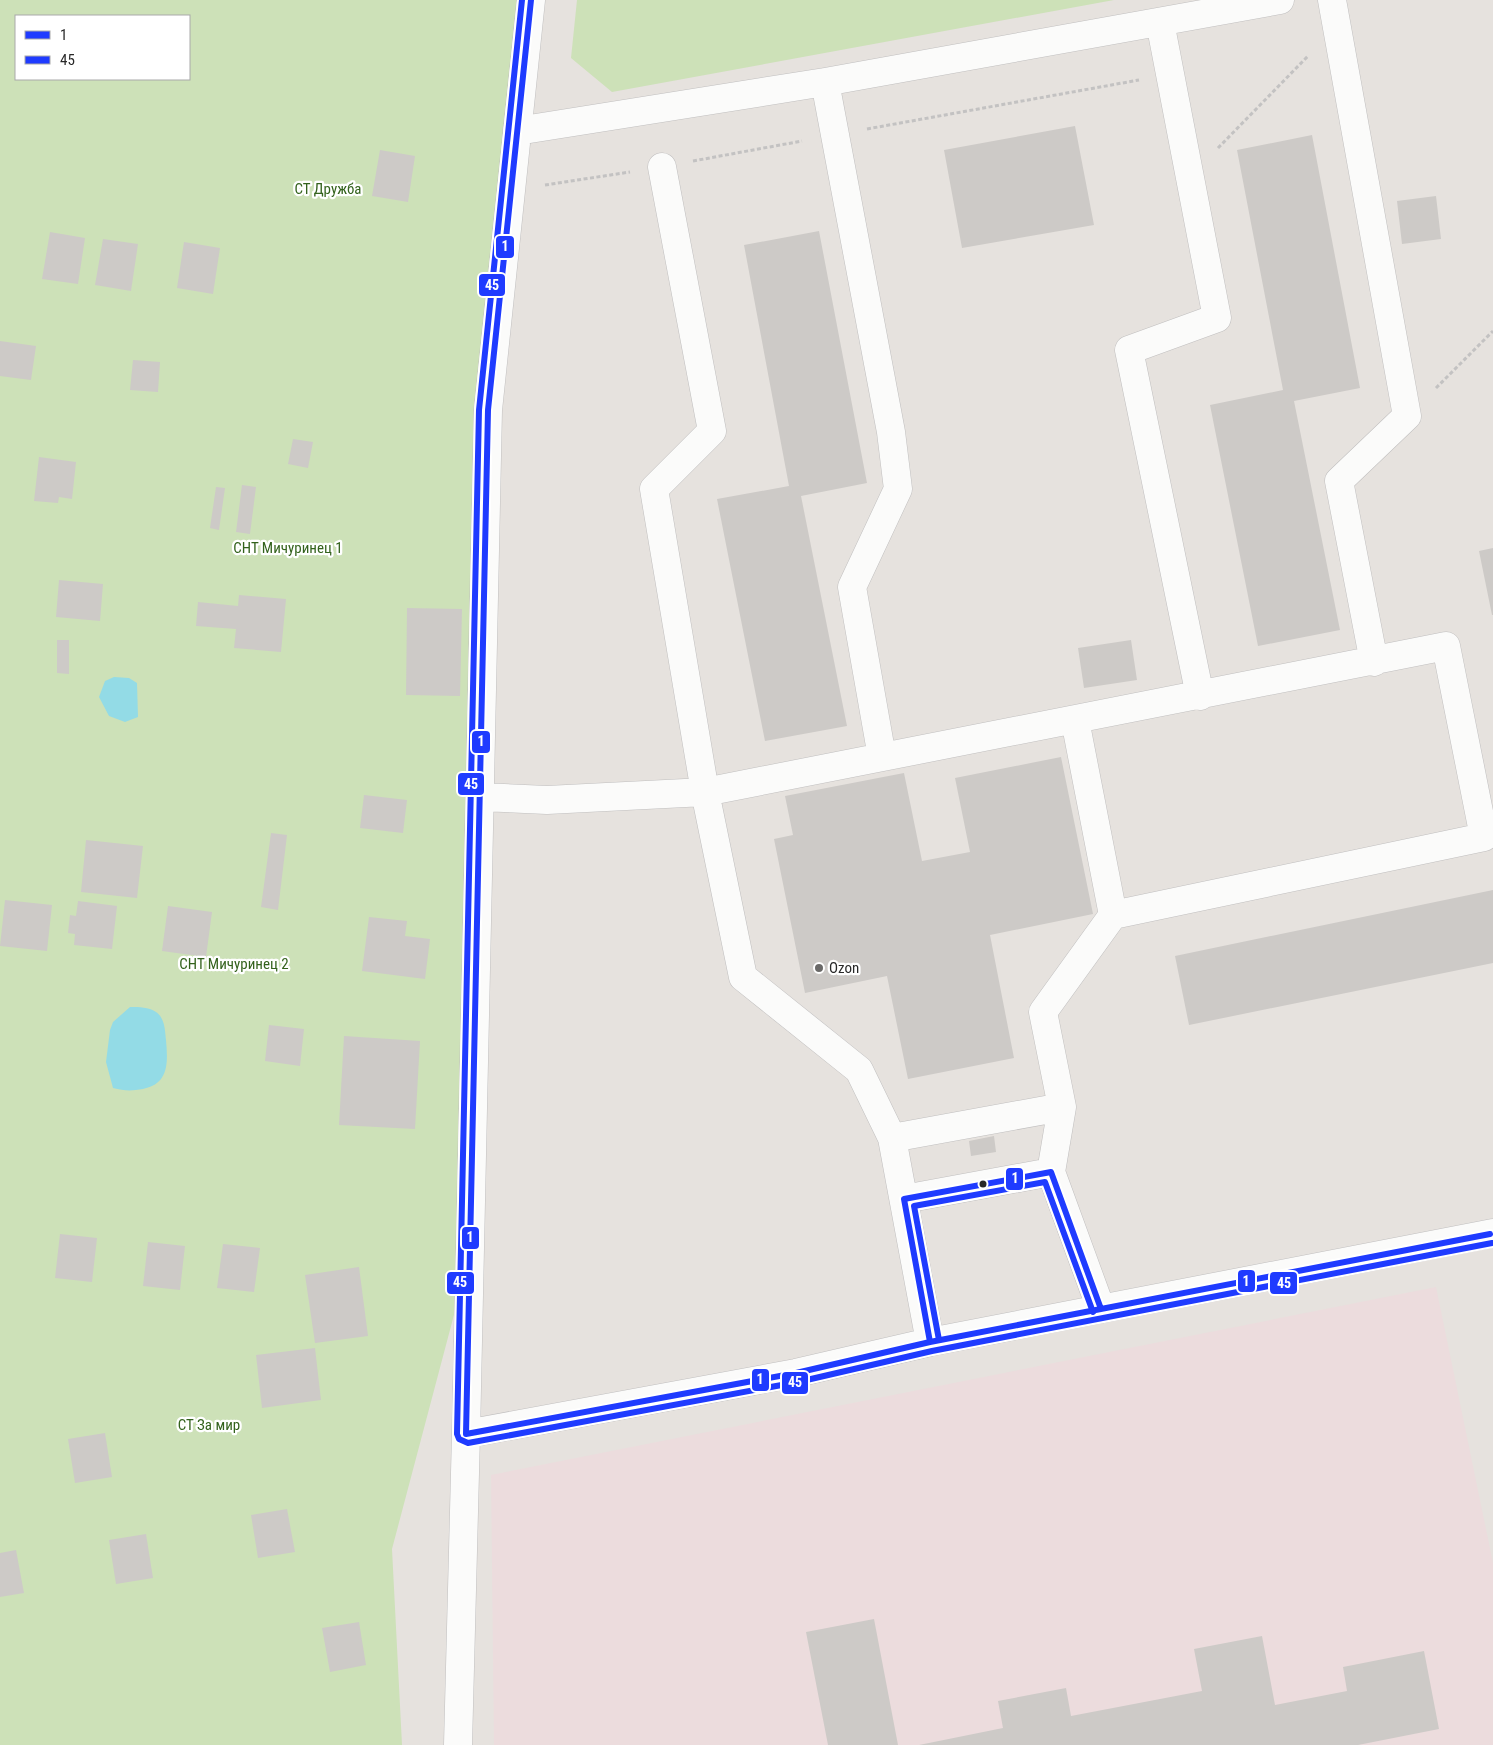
<svg xmlns="http://www.w3.org/2000/svg" width="1493" height="1745" font-family="'Roboto Condensed',sans-serif">
<rect width="100%" height="100%" fill="#e6e2de"/>
<path fill="#ecdcdd" d="M 1436,1287 L 1493,1563 L 1493,1745 L 494,1745 L 491,1475 Z"/>
<path fill="#cde1b8" fill-rule="evenodd" d="M 0,0 L 528,0 L 487,383 L 467,753 L 473,1243 L 392,1549 L 402,1745 L 0,1745 ZM 16,16 L 189,16 L 189,79 L 16,79 Z
M 577,0 L 1114,0 L 612,92 L 571,58 Z"/>
<path fill="#93dbe6" d="M 114,677 L 129,678 L 137,683 L 138,717 L 125,722 L 109,716 L 99,697 L 105,681 Z
M 130,1007 C 140,1007 148,1007 156,1012 C 165,1018 165,1031 166,1040 C 168,1063 169,1084 143,1089 C 132,1091 124,1091 113,1088 L 106,1062 L 110,1030 L 113,1022 Z"/>
<path fill="#cdcac7" d="M 1075,126 L 1094,225 L 962,248 L 944,150 Z
M 1312,135 L 1360,388 L 1294,401 L 1340,630 L 1258,646 L 1210,405 L 1283,390 L 1237,150 Z
M 380,150 L 415,156 L 408,202 L 372,196 Z
M 1436,196 L 1441,239 L 1402,244 L 1397,201 Z
M 819,231 L 867,483 L 801,496 L 847,726 L 765,741 L 717,499 L 789,486 L 744,245 Z
M 50,232 L 85,238 L 78,284 L 42,279 Z
M 103,239 L 138,244 L 131,291 L 95,285 Z
M 184,242 L 220,248 L 213,294 L 177,288 Z
M 0,341 L 36,346 L 31,380 L 0,376 Z
M 133,360 L 160,362 L 158,392 L 130,390 Z
M 293,439 L 313,442 L 308,468 L 288,464 Z
M 39,457 L 76,462 L 72,499 L 59,497 L 58,503 L 34,501 Z
M 242,485 L 256,487 L 250,534 L 236,532 Z
M 216,487 L 225,488 L 219,530 L 210,528 Z
M 1493,548 L 1493,615 L 1492,615 L 1479,551 Z
M 59,580 L 103,584 L 100,621 L 56,617 Z
M 239,595 L 286,599 L 281,652 L 234,648 L 236,629 L 196,626 L 198,602 L 238,606 Z
M 407,608 L 462,609 L 460,696 L 406,695 Z
M 57,640 L 69,640 L 69,674 L 57,673 Z
M 1131,640 L 1137,680 L 1084,688 L 1078,648 Z
M 1061,757 L 1093,914 L 990,935 L 1014,1058 L 908,1079 L 887,976 L 805,993 L 774,839 L 793,835 L 785,796 L 904,773 L 922,861 L 970,852 L 955,778 Z
M 364,795 L 407,800 L 403,833 L 360,828 Z
M 271,833 L 287,835 L 278,910 L 261,907 Z
M 86,840 L 143,846 L 137,898 L 81,892 Z
M 1493,890 L 1493,963 L 1189,1025 L 1175,956 Z
M 5,900 L 52,905 L 47,951 L 0,946 Z
M 78,901 L 117,906 L 112,949 L 74,945 L 75,934 L 68,933 L 70,915 L 76,916 Z
M 168,906 L 212,912 L 206,957 L 162,951 Z
M 369,917 L 407,921 L 405,936 L 430,939 L 425,979 L 362,971 Z
M 269,1025 L 304,1029 L 300,1066 L 265,1061 Z
M 344,1036 L 420,1041 L 415,1129 L 339,1125 Z
M 994,1136 L 996,1152 L 971,1156 L 969,1141 Z
M 60,1234 L 97,1238 L 92,1282 L 55,1278 Z
M 148,1242 L 185,1246 L 180,1290 L 143,1286 Z
M 223,1244 L 260,1248 L 254,1292 L 217,1288 Z
M 359,1267 L 368,1336 L 315,1343 L 305,1275 Z
M 315,1348 L 321,1400 L 262,1408 L 256,1355 Z
M 105,1433 L 112,1477 L 75,1483 L 68,1439 Z
M 287,1509 L 295,1552 L 258,1558 L 251,1515 Z
M 146,1534 L 153,1578 L 116,1584 L 109,1540 Z
M 16,1550 L 24,1593 L 0,1597 L 0,1553 Z
M 874,1619 L 898,1745 L 828,1745 L 806,1632 Z
M 359,1622 L 366,1665 L 330,1672 L 322,1628 Z
M 1262,1636 L 1275,1705 L 1347,1691 L 1343,1667 L 1424,1651 L 1439,1729 L 1358,1745 L 919,1745 L 1003,1728 L 998,1701 L 1066,1688 L 1071,1716 L 1202,1691 L 1194,1649 Z"/>
<g fill="none" stroke-linecap="round" stroke-linejoin="round">
<defs>
<path id="minor" d="M 531,0 L 488,410 L 466,1434 L 796,1373 L 930,1342 L 1493,1233
M 1332,0 L 1407,416 L 1339,481 L 1374,662
M 1160,22 L 1217,318 L 1129,350 L 1200,696
M 825,82 L 891,432 L 898,489 L 852,587 L 882,757
M 517,131 L 825,82 L 1280,0
M 662,167 L 712,431 L 654,489 L 705,792 L 743,977 L 859,1070 L 892,1138 L 930,1342
M 1075,720 L 1113,915
M 480,797 L 547,800 L 705,792 L 1446,646 L 1484,837 L 1113,915 L 1043,1012 L 1062,1107 L 1051,1172 L 1101,1309
M 892,1138 L 1062,1107
M 904,1199 L 1051,1172
M 458,1745 L 466,1434"/>
</defs>
<use href="#minor" stroke="#c0bfbf" stroke-width="29"/>
<path stroke="#c3c2c2" stroke-width="3" stroke-dasharray="4 2.5" stroke-linecap="butt" d="M 867,129 L 1139,80
M 1218,148 L 1308,56
M 693,161 L 802,141
M 545,185 L 630,172
M 1436,388 L 1493,331"/>
<use href="#minor" stroke="#fbfbfa" stroke-width="28"/>
<defs>
<path id="bus-1" d="M 531,0 L 488,410 L 466,1434 L 796,1373 L 930,1342 L 1490,1234
M 930,1342 L 904,1199 L 1051,1172 L 1101,1309"/>
<path id="bus-2" d="M 522,0 L 479,410 L 457,1434 L 459,1439 L 468,1443 L 798,1382 L 932,1351 L 1492,1243
M 939,1340 L 914,1206 L 1045,1182 L 1093,1312"/>
</defs>
<use href="#bus-1" stroke="#fff" stroke-width="10"/>
<use href="#bus-2" stroke="#fff" stroke-width="10"/>
<use href="#bus-1" stroke="#1f3bff" stroke-width="6"/>
<use href="#bus-2" stroke="#1f3bff" stroke-width="6"/>
</g>
<circle fill="#6a6968" stroke="#fff" stroke-width="2" cx="819" cy="968" r="5"/>
<circle fill="#282828" stroke="#fff" stroke-width="2" cx="983" cy="1184" r="4.5"/>
<g text-anchor="middle" dominant-baseline="central" stroke-width="4.5" stroke-linejoin="round" paint-order="stroke">
<g font-size="15" fill="#33621c" stroke="#fff">
<text x="328" y="189">СТ Дружба</text>
<text x="288" y="548">СНТ Мичуринец 1</text>
<text x="234" y="964">СНТ Мичуринец 2</text>
<text x="209" y="1425">СТ За мир</text>
</g>
<g font-size="15" fill="#282828" stroke="#fff" text-anchor="start">
<text x="829" y="968">Ozon</text>
</g>
</g>
<g stroke="#fff" stroke-width="2">
<rect x="495" y="235" width="20" height="24" rx="5" fill="#1f3bff"/>
<rect x="478" y="273" width="28" height="24" rx="5" fill="#1f3bff"/>
<rect x="471" y="730" width="20" height="24" rx="5" fill="#1f3bff"/>
<rect x="457" y="772" width="28" height="24" rx="5" fill="#1f3bff"/>
<rect x="1005" y="1167" width="19" height="24" rx="5" fill="#1f3bff"/>
<rect x="461" y="1226" width="19" height="24" rx="5" fill="#1f3bff"/>
<rect x="1237" y="1269" width="19" height="24" rx="5" fill="#1f3bff"/>
<rect x="446" y="1271" width="29" height="24" rx="5" fill="#1f3bff"/>
<rect x="1269" y="1271" width="29" height="24" rx="5" fill="#1f3bff"/>
<rect x="751" y="1368" width="19" height="24" rx="5" fill="#1f3bff"/>
<rect x="781" y="1371" width="28" height="24" rx="5" fill="#1f3bff"/>
</g>
<g font-size="14" text-anchor="middle" font-weight="bold" fill="#fff">
<text x="505" y="251">1</text>
<text x="492" y="290">45</text>
<text x="481" y="746">1</text>
<text x="471" y="789">45</text>
<text x="1015" y="1183">1</text>
<text x="470" y="1242">1</text>
<text x="1246" y="1286">1</text>
<text x="460" y="1287">45</text>
<text x="1284" y="1288">45</text>
<text x="760" y="1384">1</text>
<text x="795" y="1387">45</text>
</g>
<rect x="15" y="15" width="175" height="65" fill="#ffffff" stroke="#a9a9a9"/>
<rect x="25" y="31" width="25" height="8" fill="#1f3bff" stroke="#a9a9a9"/>
<text x="60" y="40" font-size="15" fill="#282828">1</text>
<rect x="25" y="56" width="25" height="8" fill="#1f3bff" stroke="#a9a9a9"/>
<text x="60" y="65" font-size="15" fill="#282828">45</text>
</svg>
